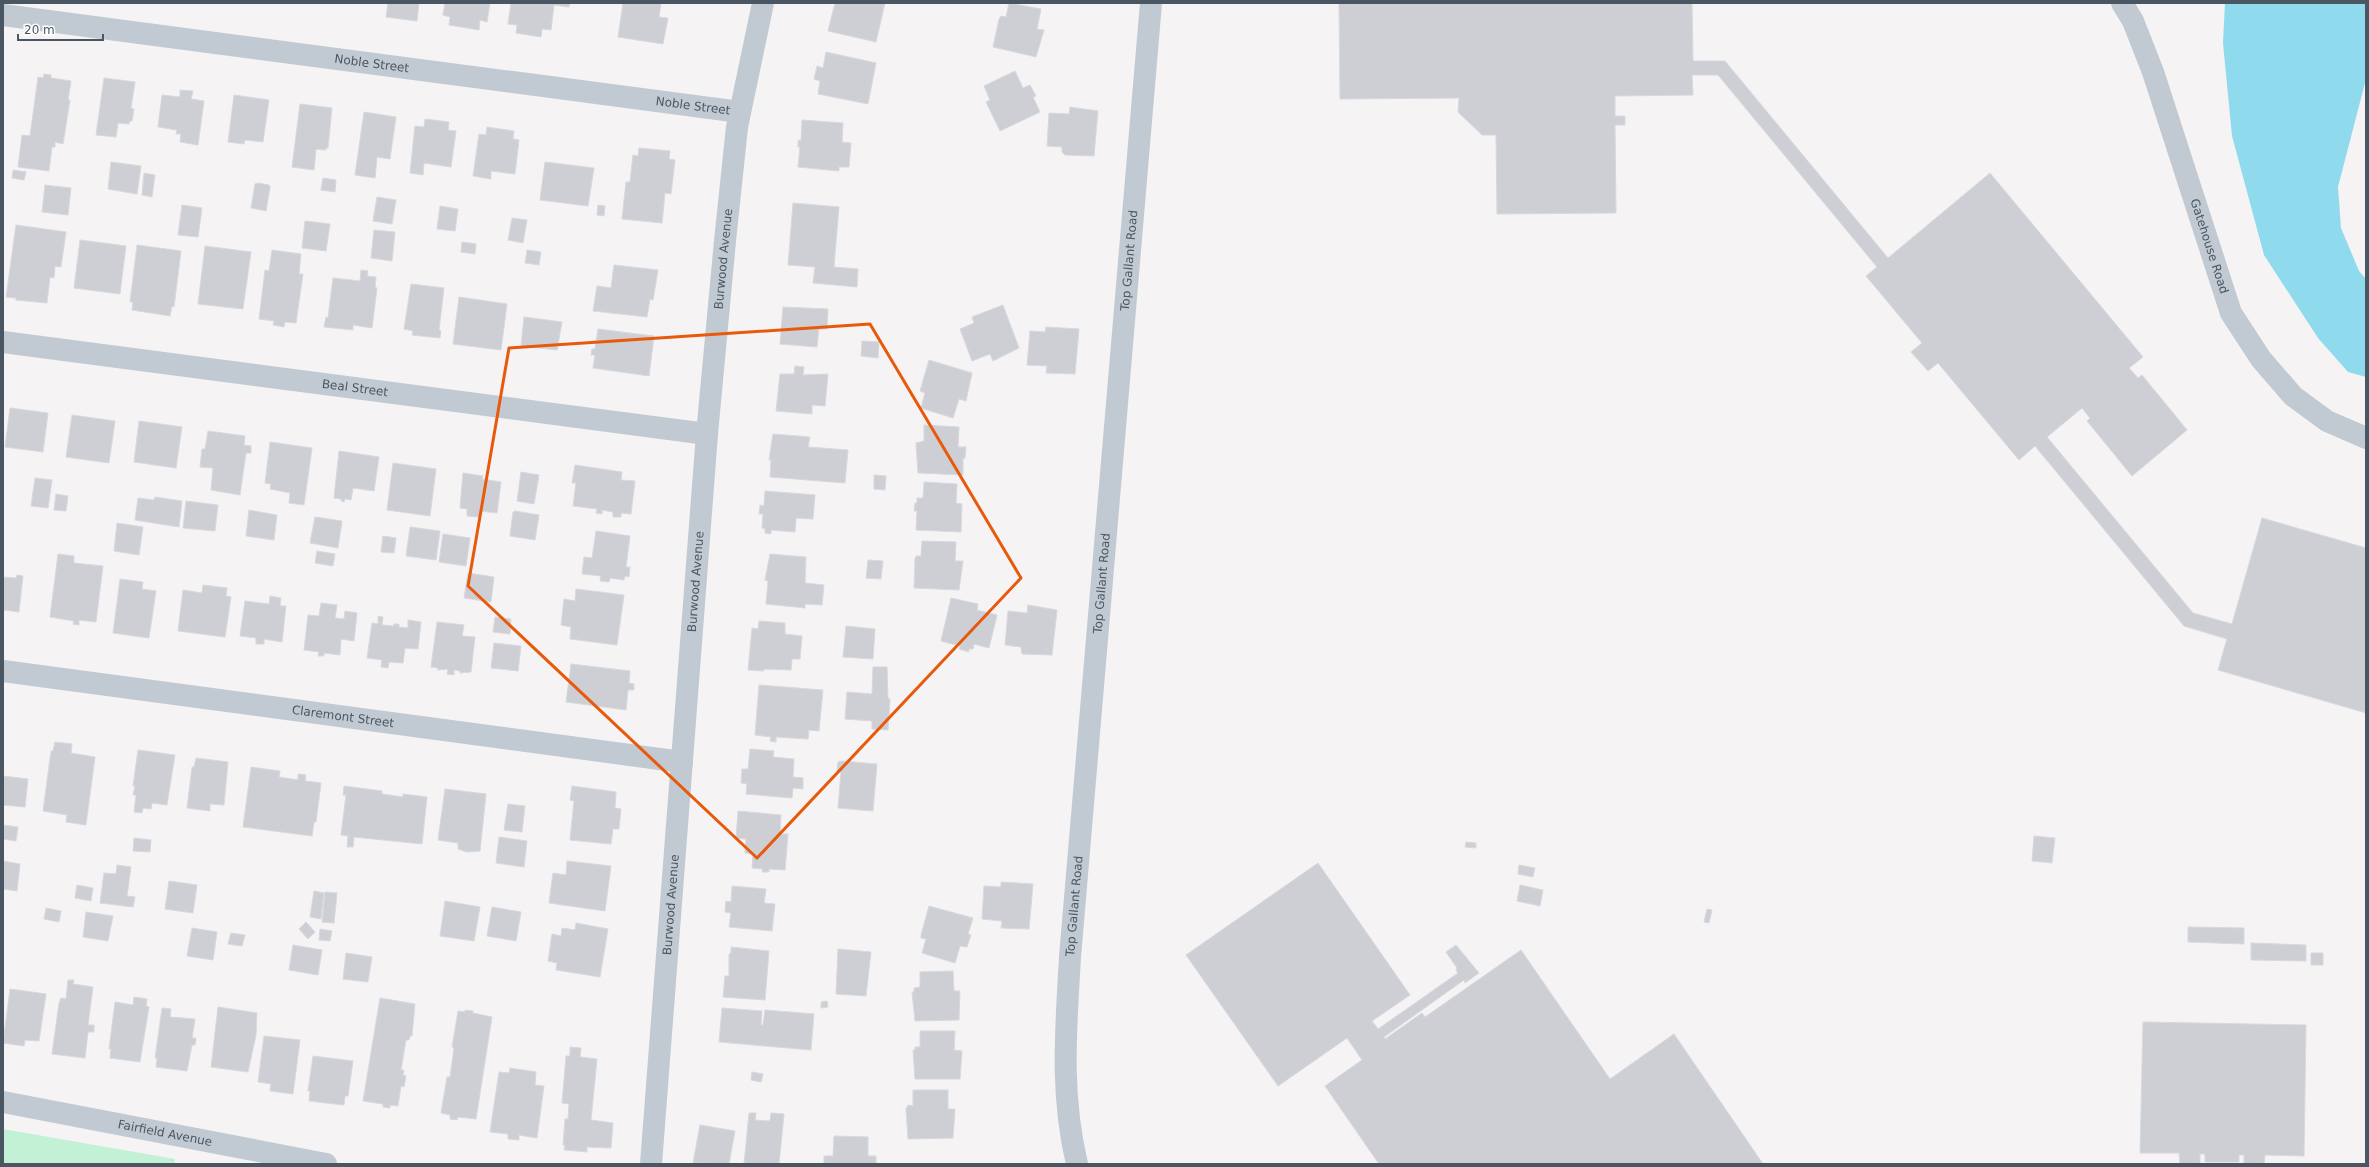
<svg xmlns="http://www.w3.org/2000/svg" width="2369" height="1167" font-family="'DejaVu Sans',sans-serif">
<rect width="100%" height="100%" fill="#f5f3f3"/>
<path fill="#c3f1d5" d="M 3,1129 L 175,1159 L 174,1164 L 3,1164 Z"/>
<path fill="#90daee" d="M 2225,3 L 2366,3 L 2366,79 L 2338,187 L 2341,228 L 2359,271 L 2366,279 L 2366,377 L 2348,372 L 2318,338 L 2264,255 L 2232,136 L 2223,43 Z"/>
<path fill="#cdcfd5" stroke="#d7d9de" d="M 388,3 L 419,3 L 417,21 L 386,17 Z
M 445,3 L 490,3 L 487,22 L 480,20 L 479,30 L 449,25 L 450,17 L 443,15 Z
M 511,3 L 570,3 L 569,7 L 554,5 L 551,30 L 542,29 L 541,37 L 516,33 L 517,25 L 508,24 Z
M 623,3 L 661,3 L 659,17 L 668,18 L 663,44 L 618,37 Z
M 835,3 L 885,3 L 876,42 L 828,31 Z
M 1009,3 L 1041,9 L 1037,29 L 1044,30 L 1036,57 L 993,47 L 999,19 L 1001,16 L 1006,17 Z
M 1339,3 L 1692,3 L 1693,61 L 1725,61 L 1888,258 L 1990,173 L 2143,357 L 2129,368 L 2138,378 L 2142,375 L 2187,430 L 2132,476 L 2087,421 L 2090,418 L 2082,408 L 2047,437 L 2193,613 L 2232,624 L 2262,518 L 2366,548 L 2366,713 L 2218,670 L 2227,639 L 2184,626 L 2035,446 L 2019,460 L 1938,363 L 1928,371 L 1911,352 L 1922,343 L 1866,276 L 1877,267 L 1718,75 L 1692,75 L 1693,95 L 1615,96 L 1615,116 L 1625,116 L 1625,125 L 1615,125 L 1616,213 L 1497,214 L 1496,135 L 1482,135 L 1458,112 L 1459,98 L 1340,99 Z
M 826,52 L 876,63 L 868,104 L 818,94 L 820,81 L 814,79 L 817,66 L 823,68 Z
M 1015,71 L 1023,88 L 1030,85 L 1036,96 L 1033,97 L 1040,112 L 1000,131 L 986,102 L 990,100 L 984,86 Z
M 44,74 L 51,75 L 51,78 L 71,81 L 68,100 L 70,100 L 63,144 L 55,142 L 55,147 L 52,147 L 49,171 L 18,167 L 22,135 L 30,136 L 38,77 L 43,78 Z
M 104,78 L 135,82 L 131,108 L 134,109 L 132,121 L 130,121 L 129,124 L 118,123 L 116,137 L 96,135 Z
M 180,90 L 193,91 L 191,99 L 204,101 L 198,145 L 180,142 L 181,134 L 176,134 L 177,130 L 158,127 L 162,95 L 180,97 Z
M 234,95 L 269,100 L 263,142 L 245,140 L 244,144 L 228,142 Z
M 300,104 L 332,108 L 328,148 L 326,148 L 326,150 L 316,149 L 314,170 L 292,167 Z
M 1070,107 L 1098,111 L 1094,156 L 1065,155 L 1062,152 L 1062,147 L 1047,146 L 1049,113 L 1069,114 Z
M 364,112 L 396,117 L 390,159 L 377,157 L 375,178 L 355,175 Z
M 425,119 L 449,122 L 448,130 L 456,131 L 451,167 L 424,163 L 423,175 L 410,173 L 415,126 L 424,127 Z
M 802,120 L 843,123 L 842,142 L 851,143 L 849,167 L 839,167 L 839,171 L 798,167 L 800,147 L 798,147 L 798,140 L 801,141 Z
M 487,127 L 514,131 L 513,139 L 519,140 L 515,174 L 491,171 L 491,179 L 473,176 L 479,134 L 486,135 Z
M 639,148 L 670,151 L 669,159 L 675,160 L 671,194 L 665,193 L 662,223 L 622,219 L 626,182 L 630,182 L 633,155 L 638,156 Z
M 111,162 L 141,166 L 137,194 L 108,189 Z
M 545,162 L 594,168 L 588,206 L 540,200 Z
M 13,170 L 26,172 L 24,180 L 12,178 Z
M 144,173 L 155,175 L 152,197 L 142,195 Z
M 323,178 L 336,180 L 335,192 L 321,190 Z
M 258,183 L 269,185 L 270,187 L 266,211 L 251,208 L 255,184 Z
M 45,185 L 71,188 L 68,215 L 42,212 Z
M 377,197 L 396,200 L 392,224 L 373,221 Z
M 793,203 L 839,207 L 834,267 L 858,269 L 857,287 L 813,283 L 815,267 L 788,265 Z
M 182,205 L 202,208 L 198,237 L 178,235 Z
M 598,205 L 605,206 L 604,216 L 597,215 Z
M 440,206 L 458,209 L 455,231 L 437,229 Z
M 512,218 L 527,220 L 523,243 L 508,240 Z
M 305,221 L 330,224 L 326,251 L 302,248 Z
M 16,225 L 66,232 L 61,267 L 55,266 L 54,278 L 50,277 L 47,303 L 16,300 L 16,298 L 6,297 Z
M 374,230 L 395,232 L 392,261 L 371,258 Z
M 80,240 L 126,246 L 120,294 L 74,288 Z
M 462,242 L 476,244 L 475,254 L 461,252 Z
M 137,245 L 181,251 L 174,307 L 172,306 L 170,316 L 132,310 L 133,302 L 130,302 Z
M 205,246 L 251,252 L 243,309 L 198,304 Z
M 272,250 L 301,254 L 299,274 L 303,274 L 296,323 L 285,322 L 284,327 L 273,325 L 274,321 L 259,319 L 265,270 L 269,271 Z
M 527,250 L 541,252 L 539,265 L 525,263 Z
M 614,265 L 658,270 L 653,300 L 650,299 L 647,317 L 593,311 L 597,286 L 611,288 Z
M 361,270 L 368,271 L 367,276 L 376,277 L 375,287 L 377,288 L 372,328 L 353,325 L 353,330 L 324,327 L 326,317 L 328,318 L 333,278 L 360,281 Z
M 411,284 L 444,288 L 439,330 L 441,331 L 440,338 L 412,335 L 413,331 L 404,329 Z
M 459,297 L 507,304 L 501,350 L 453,344 Z
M 1003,305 L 1019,348 L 993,361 L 990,354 L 972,361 L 960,329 L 974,323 L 972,317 Z
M 783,307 L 828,309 L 827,329 L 819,329 L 817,347 L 780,344 Z
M 524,317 L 562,322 L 557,350 L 521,346 Z
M 1046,327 L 1079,329 L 1075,374 L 1046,373 L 1047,366 L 1027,365 L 1030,331 L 1045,332 Z
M 598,329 L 654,336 L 649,376 L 593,368 L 595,355 L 591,355 L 592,349 L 595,349 Z
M 862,341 L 879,342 L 878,358 L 861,356 Z
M 929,360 L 972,373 L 966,401 L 959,399 L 953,418 L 921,408 L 925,393 L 920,391 Z
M 795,366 L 804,367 L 803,375 L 828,374 L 825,406 L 812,405 L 812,414 L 776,411 L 780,374 L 794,374 Z
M 10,408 L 48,413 L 43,452 L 5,447 Z
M 72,415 L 115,421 L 109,463 L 66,457 Z
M 139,421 L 182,427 L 176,468 L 134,462 Z
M 924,425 L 959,427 L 958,447 L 966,447 L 965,458 L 963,459 L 963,475 L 918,473 L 916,443 L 924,441 Z
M 208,431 L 245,436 L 244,445 L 251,446 L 251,453 L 246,453 L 240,495 L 211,490 L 213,468 L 200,467 L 202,449 L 205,449 Z
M 773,434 L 810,437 L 808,447 L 848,450 L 845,483 L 770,477 L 771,460 L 769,460 Z
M 270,442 L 312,448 L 304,505 L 289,503 L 290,493 L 270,489 L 271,484 L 265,483 Z
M 339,451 L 379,457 L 374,491 L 353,488 L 351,500 L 345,499 L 344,502 L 341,501 L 341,499 L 334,498 Z
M 393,463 L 436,469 L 430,516 L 387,510 Z
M 575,465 L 622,472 L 621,480 L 635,481 L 631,514 L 621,513 L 621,517 L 613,517 L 613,512 L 602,510 L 602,514 L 596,513 L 597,509 L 573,506 L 576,483 L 572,483 Z
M 521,472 L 539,475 L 534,504 L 517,501 Z
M 463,473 L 483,476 L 482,479 L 501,482 L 497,513 L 480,511 L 479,517 L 467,516 L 467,509 L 460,508 Z
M 874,475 L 886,476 L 885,490 L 874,489 Z
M 35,478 L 52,480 L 48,508 L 31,506 Z
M 924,482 L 957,484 L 956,503 L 962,504 L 961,532 L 916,530 L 917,511 L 914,511 L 915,503 L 917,503 L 917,498 L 923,498 Z
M 765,491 L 815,495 L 813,519 L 796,518 L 795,532 L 771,530 L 771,534 L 765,533 L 765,529 L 762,528 L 763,514 L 759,514 L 760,505 L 764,506 Z
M 56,494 L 68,496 L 66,511 L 54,510 Z
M 155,497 L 182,501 L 179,527 L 135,520 L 138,498 L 154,500 Z
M 186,501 L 218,505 L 215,531 L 183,528 Z
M 249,510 L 277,515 L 274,540 L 246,536 Z
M 515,511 L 539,515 L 535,540 L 510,536 L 513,512 Z
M 315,517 L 342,521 L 338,548 L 310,543 Z
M 117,523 L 143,527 L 139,555 L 114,551 Z
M 410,527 L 440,531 L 436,560 L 406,556 Z
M 596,531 L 630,536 L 626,567 L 630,567 L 629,577 L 625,576 L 624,580 L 610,578 L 609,582 L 600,581 L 601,576 L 582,574 L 584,557 L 592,558 Z
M 443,534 L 470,538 L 466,566 L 439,562 Z
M 383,536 L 396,538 L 394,553 L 381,552 Z
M 922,541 L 956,542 L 955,561 L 963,561 L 959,590 L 914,588 L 915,559 L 916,556 L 921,556 Z
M 317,551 L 335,554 L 333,566 L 315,563 Z
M 58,554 L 74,556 L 74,563 L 103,566 L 96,622 L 79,620 L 79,625 L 73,624 L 74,621 L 50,617 Z
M 770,554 L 806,557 L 805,583 L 824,585 L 822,605 L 805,604 L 805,608 L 766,604 L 768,581 L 765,580 Z
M 868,560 L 883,561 L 881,579 L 866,578 Z
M 468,573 L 494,577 L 491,602 L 464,598 Z
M 17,575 L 23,576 L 19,612 L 4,610 L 3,614 L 3,577 L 16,578 Z
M 120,579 L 143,582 L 142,589 L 156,591 L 149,638 L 113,633 Z
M 203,585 L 227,588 L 226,596 L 231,597 L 225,637 L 178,631 L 183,590 L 202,593 Z
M 576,589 L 624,595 L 617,645 L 570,639 L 571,627 L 561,625 L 564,599 L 575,601 Z
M 270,596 L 281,598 L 280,606 L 286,606 L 282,642 L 264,639 L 264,644 L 256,644 L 256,638 L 240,636 L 245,601 L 269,604 Z
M 951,598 L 978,604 L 977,610 L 997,615 L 989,648 L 974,644 L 973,649 L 969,649 L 969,652 L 959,649 L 960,646 L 941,641 Z
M 321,603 L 337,605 L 335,618 L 344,619 L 345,611 L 357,613 L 354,641 L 341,639 L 340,655 L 324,653 L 324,656 L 318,656 L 319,652 L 304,650 L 308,615 L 319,616 Z
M 1028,605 L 1057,610 L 1052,655 L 1022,654 L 1021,647 L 1005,645 L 1008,611 L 1027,613 Z
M 378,616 L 383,617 L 382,625 L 394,626 L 394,624 L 399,624 L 399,627 L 408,628 L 408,620 L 421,622 L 418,649 L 405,648 L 403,663 L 389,662 L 388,668 L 381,667 L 382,660 L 367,658 L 372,623 L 378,624 Z
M 495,617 L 511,619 L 510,634 L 493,632 Z
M 759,621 L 785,623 L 785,634 L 802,636 L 800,659 L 792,659 L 791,670 L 764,669 L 764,671 L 748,670 L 752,628 L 758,629 Z
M 437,622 L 464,625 L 462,636 L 475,637 L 471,672 L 460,673 L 460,671 L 454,670 L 454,675 L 447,674 L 448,669 L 437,670 L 438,668 L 431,667 Z
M 846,626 L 875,629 L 873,659 L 843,657 Z
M 494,643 L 521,646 L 518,671 L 491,668 Z
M 571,664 L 630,671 L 629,683 L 634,684 L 634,690 L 628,690 L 626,710 L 566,702 Z
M 873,667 L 887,667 L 888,698 L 890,699 L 888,730 L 872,729 L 872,721 L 845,719 L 847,692 L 872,694 Z
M 759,685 L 823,690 L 819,731 L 809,730 L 808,739 L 776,737 L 776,742 L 770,741 L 771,737 L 755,735 Z
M 55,742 L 72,744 L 71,753 L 95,757 L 86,825 L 66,822 L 67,815 L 43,811 L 51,751 L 53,751 Z
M 750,749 L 774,751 L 773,757 L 794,759 L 793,777 L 803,778 L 803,789 L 793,788 L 792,798 L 746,794 L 747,784 L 741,783 L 742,769 L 748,769 Z
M 138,750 L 175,755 L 167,805 L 152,803 L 151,809 L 143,808 L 142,813 L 134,812 L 136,795 L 133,795 L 135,786 L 133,786 Z
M 196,758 L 228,762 L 224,805 L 210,804 L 210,811 L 187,808 L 192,767 L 194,767 Z
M 842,761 L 877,764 L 873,811 L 838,808 L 841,772 L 837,771 L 838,762 Z
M 251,767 L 280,771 L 279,777 L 298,780 L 298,774 L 306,775 L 305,781 L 321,783 L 316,822 L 314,822 L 312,836 L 243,827 Z
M 3,776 L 28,779 L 25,807 L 3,805 Z
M 344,786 L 382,791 L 382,794 L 403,797 L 403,794 L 427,797 L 422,844 L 354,837 L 353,847 L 347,847 L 348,836 L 341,835 L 346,795 L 343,795 Z
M 572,786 L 616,792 L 615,808 L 621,809 L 619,829 L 613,829 L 611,844 L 570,840 L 574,801 L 570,800 Z
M 445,789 L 486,794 L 480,851 L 467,852 L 458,849 L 458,843 L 438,840 Z
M 508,804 L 525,806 L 522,832 L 504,830 Z
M 738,811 L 781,815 L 780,834 L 788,834 L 785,870 L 769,869 L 769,872 L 762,872 L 763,869 L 752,868 L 753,854 L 745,853 L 746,839 L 736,838 Z
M 3,825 L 18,827 L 16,841 L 3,839 Z
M 2034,836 L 2055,838 L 2052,863 L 2032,861 Z
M 499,837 L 527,841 L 524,867 L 496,863 Z
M 134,838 L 151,840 L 150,852 L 133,851 Z
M 1466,842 L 1476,843 L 1476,848 L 1465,847 Z
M 3,861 L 20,864 L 17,891 L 3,889 Z
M 567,861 L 611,866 L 605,911 L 549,903 L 553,873 L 566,875 Z
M 1318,863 L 1410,995 L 1372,1021 L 1378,1029 L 1458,973 L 1456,970 L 1457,968 L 1446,952 L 1456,945 L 1479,973 L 1465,983 L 1464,980 L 1384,1037 L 1385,1039 L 1422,1013 L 1425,1017 L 1521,950 L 1610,1079 L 1674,1034 L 1763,1164 L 1379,1164 L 1325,1086 L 1362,1060 L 1347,1038 L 1278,1086 L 1186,955 Z
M 117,865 L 131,867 L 127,896 L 135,897 L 133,907 L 100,903 L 104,873 L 116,874 Z
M 1519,865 L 1535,868 L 1533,877 L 1518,874 Z
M 169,881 L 197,885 L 193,913 L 165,909 Z
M 1001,882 L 1033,884 L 1029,929 L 1001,928 L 1002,921 L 982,919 L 984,886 L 1001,887 Z
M 77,885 L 93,888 L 91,901 L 75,898 Z
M 1520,885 L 1543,890 L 1540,906 L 1517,901 Z
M 732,886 L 766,889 L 764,903 L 775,904 L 772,931 L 729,927 L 731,913 L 725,912 L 726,901 L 731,902 Z
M 314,891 L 324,893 L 321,919 L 310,917 Z
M 325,892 L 337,893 L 334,923 L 322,922 Z
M 445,901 L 480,907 L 474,941 L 440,936 Z
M 929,906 L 973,918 L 968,934 L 971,935 L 967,947 L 960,946 L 955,963 L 922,953 L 926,939 L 921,938 L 921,935 Z
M 492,907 L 521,912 L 516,941 L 487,936 Z
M 46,908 L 61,911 L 59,922 L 44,919 Z
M 1707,909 L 1712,910 L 1709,923 L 1704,922 Z
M 86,912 L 113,916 L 108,941 L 83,937 Z
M 306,922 L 315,932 L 308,939 L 299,929 Z
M 576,923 L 608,929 L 600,977 L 556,970 L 557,963 L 548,961 L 552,934 L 561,936 L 562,928 L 575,930 Z
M 2188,927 L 2244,928 L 2244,944 L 2188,942 Z
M 192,928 L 217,932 L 213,960 L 187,956 Z
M 320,929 L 332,931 L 330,941 L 319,940 Z
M 231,933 L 245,935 L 242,946 L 228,944 Z
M 2251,943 L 2306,945 L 2306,961 L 2251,960 Z
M 293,945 L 322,950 L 318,975 L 289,970 Z
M 731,947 L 769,951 L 765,1000 L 723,997 L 725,976 L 729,976 L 729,954 L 731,953 Z
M 838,949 L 871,952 L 866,996 L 836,994 Z
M 346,953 L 372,957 L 368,982 L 343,979 Z
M 2311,953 L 2323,953 L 2323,965 L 2311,965 Z
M 953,971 L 954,991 L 960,991 L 959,1020 L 915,1021 L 912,992 L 914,992 L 914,988 L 920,987 L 920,972 Z
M 68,980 L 74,980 L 73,984 L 93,987 L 88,1025 L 94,1025 L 94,1032 L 88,1032 L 85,1058 L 52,1054 L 59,1003 L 61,998 L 66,999 Z
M 10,989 L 46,994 L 39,1041 L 25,1040 L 24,1046 L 3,1043 Z
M 134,997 L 147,999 L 146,1006 L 149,1007 L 140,1062 L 110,1058 L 111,1049 L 109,1049 L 115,1002 L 133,1005 Z
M 380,998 L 415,1004 L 412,1036 L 410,1036 L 409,1040 L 406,1040 L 401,1070 L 404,1070 L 403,1075 L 406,1076 L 404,1087 L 401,1086 L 398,1106 L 390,1105 L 390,1108 L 383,1107 L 383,1104 L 363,1101 Z
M 827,1001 L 828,1007 L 821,1008 L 821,1002 Z
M 218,1007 L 257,1013 L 256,1035 L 248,1072 L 211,1067 Z
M 162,1008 L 171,1009 L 170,1017 L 195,1019 L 192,1038 L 196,1038 L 195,1045 L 192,1045 L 187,1071 L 156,1067 L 157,1058 L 155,1058 Z
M 722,1008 L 762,1011 L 761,1025 L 763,1025 L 765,1010 L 814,1014 L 811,1050 L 719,1042 Z
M 465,1010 L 473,1011 L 473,1013 L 492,1017 L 476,1119 L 458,1117 L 457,1120 L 450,1119 L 450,1115 L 441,1113 L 447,1077 L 450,1077 L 454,1048 L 452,1047 L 458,1011 L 465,1012 Z
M 2143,1022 L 2306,1025 L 2304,1156 L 2265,1155 L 2264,1164 L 2244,1164 L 2244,1155 L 2239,1155 L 2239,1162 L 2205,1162 L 2205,1154 L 2200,1154 L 2200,1164 L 2180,1164 L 2179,1153 L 2140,1153 Z
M 920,1031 L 955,1031 L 954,1050 L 962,1051 L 960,1079 L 915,1079 L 913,1050 L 915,1050 L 915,1047 L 920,1047 Z
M 264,1036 L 300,1040 L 293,1094 L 270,1091 L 271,1084 L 258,1082 Z
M 570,1047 L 581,1048 L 580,1057 L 597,1059 L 591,1120 L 613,1123 L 611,1148 L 587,1147 L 587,1152 L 564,1150 L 565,1145 L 563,1145 L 565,1119 L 568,1119 L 569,1104 L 562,1103 L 566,1056 L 570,1056 Z
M 313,1056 L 353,1061 L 348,1096 L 345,1096 L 344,1105 L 309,1101 L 310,1091 L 308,1091 Z
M 510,1068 L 536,1072 L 535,1085 L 544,1086 L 537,1138 L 519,1135 L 519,1140 L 508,1139 L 508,1134 L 490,1132 L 499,1072 L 509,1073 Z
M 752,1072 L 763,1074 L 761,1082 L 751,1080 Z
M 913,1090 L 948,1090 L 948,1109 L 955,1109 L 953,1138 L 908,1139 L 906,1109 L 908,1105 L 913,1106 Z
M 749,1113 L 756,1113 L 755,1120 L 770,1121 L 771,1113 L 784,1114 L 779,1164 L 744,1164 Z
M 700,1125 L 735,1131 L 729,1164 L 693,1163 Z
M 834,1136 L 868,1137 L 868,1156 L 876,1156 L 876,1164 L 824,1164 L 824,1156 L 833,1156 Z"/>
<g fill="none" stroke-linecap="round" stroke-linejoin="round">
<g stroke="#c1cad2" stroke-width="22">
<path id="s1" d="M 2122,3 L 2133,21 L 2153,72 L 2231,313 L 2261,359 L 2293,396 L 2327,421 L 2366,438"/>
<path id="s2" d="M 3,15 L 740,112"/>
<path id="s3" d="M 3,342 L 707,434"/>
<path id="s4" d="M 3,671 L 682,762"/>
<path id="s5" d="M 1077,1164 C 1060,1093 1066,1029 1070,957 L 1151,3"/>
</g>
<g stroke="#c1cad2" stroke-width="22">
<path id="s6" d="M 3,1102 L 326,1164"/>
<path id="s7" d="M 651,1164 L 707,434 L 725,241 L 737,127 L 763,3"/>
</g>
</g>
<path fill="none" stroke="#e8590c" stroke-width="3" stroke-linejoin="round" d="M 870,324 L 1021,578 L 757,858 L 468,586 L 509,348 Z"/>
<g text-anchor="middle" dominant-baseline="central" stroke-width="3.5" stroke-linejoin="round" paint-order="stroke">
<g font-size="12" fill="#4a5661" stroke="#fff">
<text stroke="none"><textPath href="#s2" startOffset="372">Noble Street</textPath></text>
<text stroke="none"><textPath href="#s2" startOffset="696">Noble Street</textPath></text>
<text stroke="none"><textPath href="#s1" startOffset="259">Gatehouse Road</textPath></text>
<text stroke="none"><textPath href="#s7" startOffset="908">Burwood Avenue</textPath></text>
<text stroke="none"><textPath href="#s5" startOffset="907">Top Gallant Road</textPath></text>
<text stroke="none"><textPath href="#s3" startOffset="355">Beal Street</textPath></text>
<text stroke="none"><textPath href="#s7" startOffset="584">Burwood Avenue</textPath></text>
<text stroke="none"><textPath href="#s5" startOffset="583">Top Gallant Road</textPath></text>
<text stroke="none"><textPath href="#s4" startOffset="343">Claremont Street</textPath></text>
<text stroke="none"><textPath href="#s7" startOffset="260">Burwood Avenue</textPath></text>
<text stroke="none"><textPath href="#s5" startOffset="259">Top Gallant Road</textPath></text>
<text stroke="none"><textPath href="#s6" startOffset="165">Fairfield Avenue</textPath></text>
</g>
</g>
<rect width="2369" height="1167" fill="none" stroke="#4a5661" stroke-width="8"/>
<path d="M18 34v6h85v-6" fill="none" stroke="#4a5661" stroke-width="2"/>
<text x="24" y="34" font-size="12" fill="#4a5661" stroke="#ffffff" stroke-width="3" paint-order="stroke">20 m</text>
</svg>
